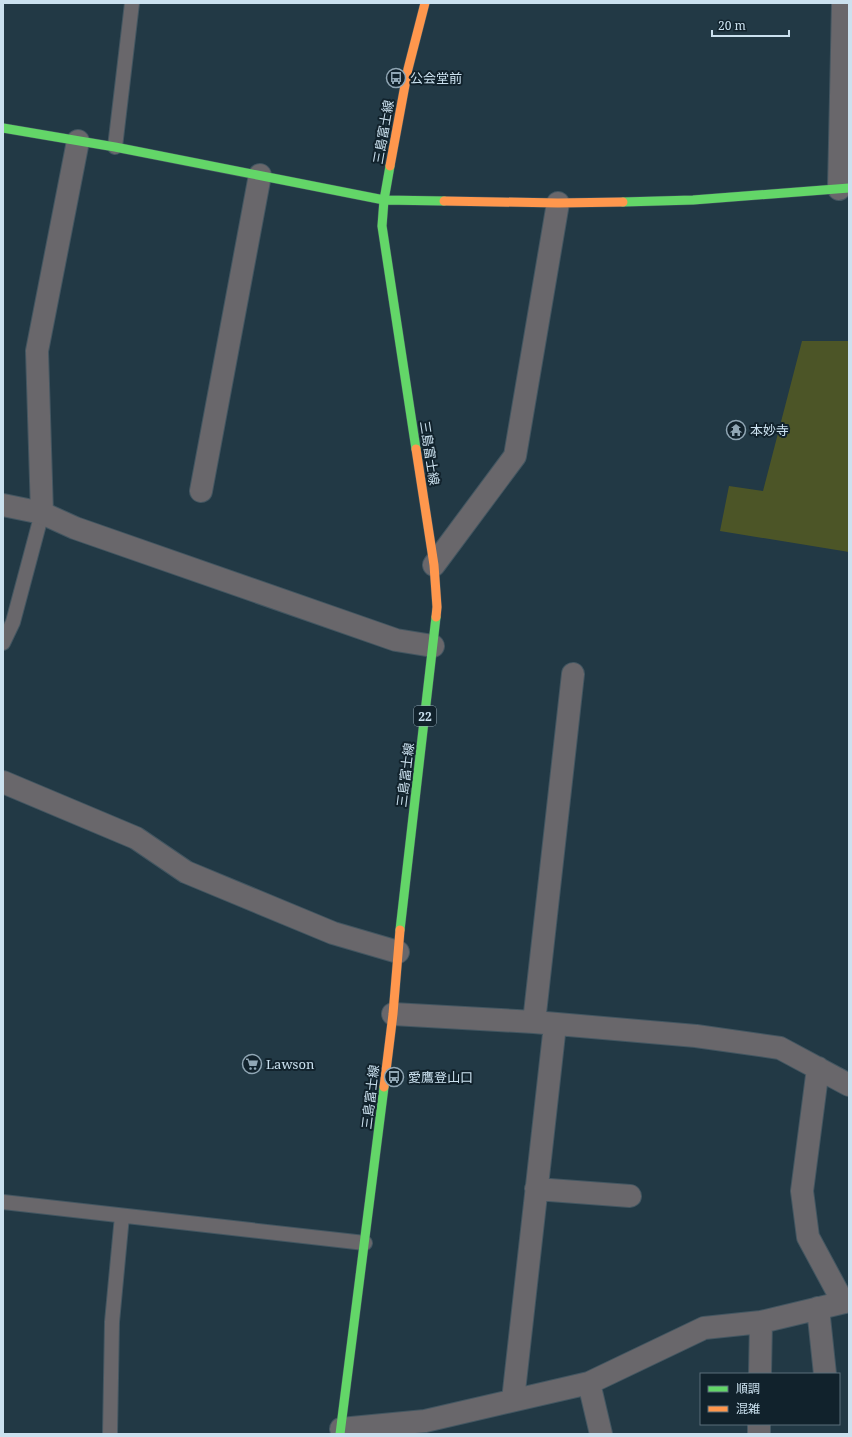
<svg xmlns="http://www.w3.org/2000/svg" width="852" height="1437" font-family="'Noto Serif','Noto Sans JP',serif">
<rect width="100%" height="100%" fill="#223945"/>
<path fill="#4c5527" d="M 802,341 L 849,341 L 849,552 L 720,531 L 729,486 L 763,491 Z"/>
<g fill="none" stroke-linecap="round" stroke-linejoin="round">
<defs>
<path id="lane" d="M 115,147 L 132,3
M 3,643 L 13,622 L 42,513
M 3,1202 L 365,1243
M 110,1434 L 112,1322 L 122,1216"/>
<path id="street" d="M 839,189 L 843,3
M 201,491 L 260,175
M 3,505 L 42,513 L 75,528 L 396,640 L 433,646
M 42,513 L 37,351 L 78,141
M 434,565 L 515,456 L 558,203
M 3,782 L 136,838 L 186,872 L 333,933 L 398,952
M 393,1014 L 534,1022 L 696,1036 L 780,1048 L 849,1085
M 534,1022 L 573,674
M 818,1068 L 802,1191 L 808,1237 L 843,1302
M 536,1189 L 630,1196
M 818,1308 L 825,1374
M 760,1374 L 761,1322
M 589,1383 L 601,1434
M 513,1400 L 555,1025
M 341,1429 L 425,1421 L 589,1383 L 704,1328 L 761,1322 L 849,1301
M 759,1434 L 759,1424"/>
<path id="fast" d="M 3,128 L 115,147 L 384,200 L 444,201
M 390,166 L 384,200 L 382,226 L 416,449
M 623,202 L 693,200 L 849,188
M 400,930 L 436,617
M 340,1434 L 384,1087"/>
<path id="slow" d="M 390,166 L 408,69 L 425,3
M 444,201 L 558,203 L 623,202
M 416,449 L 434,565 L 437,607 L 436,617
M 384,1087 L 393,1014 L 400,930"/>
</defs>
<use href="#lane" stroke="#435661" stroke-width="16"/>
<use href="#street" stroke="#435661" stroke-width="24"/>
<use href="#fast" stroke="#435661" stroke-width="10"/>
<use href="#slow" stroke="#435661" stroke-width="10"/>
<use href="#lane" stroke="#69676b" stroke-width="14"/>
<use href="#street" stroke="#69676b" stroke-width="22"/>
<use href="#fast" stroke="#63d668" stroke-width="9"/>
<use href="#slow" stroke="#ff974d" stroke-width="9"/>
</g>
<defs>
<symbol id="bus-ring" viewBox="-11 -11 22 22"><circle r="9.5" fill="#11222c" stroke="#90a6b4" stroke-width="1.5"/><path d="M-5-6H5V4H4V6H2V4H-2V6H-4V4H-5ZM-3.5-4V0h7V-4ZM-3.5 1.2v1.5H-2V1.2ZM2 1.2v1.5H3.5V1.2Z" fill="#90a6b4"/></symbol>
<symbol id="temple-ring" viewBox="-11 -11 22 22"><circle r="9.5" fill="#11222c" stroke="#90a6b4" stroke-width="1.5"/><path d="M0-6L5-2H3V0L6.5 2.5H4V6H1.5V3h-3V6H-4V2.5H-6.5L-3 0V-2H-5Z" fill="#90a6b4"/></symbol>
<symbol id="supermarket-ring" viewBox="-11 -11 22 22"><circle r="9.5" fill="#11222c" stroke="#90a6b4" stroke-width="1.5"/><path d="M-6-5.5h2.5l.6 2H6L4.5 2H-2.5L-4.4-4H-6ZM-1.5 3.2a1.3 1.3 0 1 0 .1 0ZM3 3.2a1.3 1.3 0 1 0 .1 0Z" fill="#90a6b4"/></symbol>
</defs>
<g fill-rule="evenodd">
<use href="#bus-ring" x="385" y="67" width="22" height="22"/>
<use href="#temple-ring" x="725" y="419" width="22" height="22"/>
<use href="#supermarket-ring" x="241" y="1053" width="22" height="22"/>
<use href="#bus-ring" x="383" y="1066" width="22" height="22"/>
</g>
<g text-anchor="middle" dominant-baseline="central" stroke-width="4" stroke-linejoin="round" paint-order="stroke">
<rect fill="#11222c" stroke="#93a8b4" stroke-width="1" x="414" y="706" width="22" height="20" rx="3"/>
<g font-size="12" font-weight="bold" fill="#cbe1ef">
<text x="425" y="716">22</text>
</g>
<g font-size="13" fill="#cbe1ef" stroke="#11222c" text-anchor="start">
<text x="410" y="78">公会堂前</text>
<text x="750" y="430">本妙寺</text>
<text x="266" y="1064">Lawson</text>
<text x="408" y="1077">愛鷹登山口</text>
</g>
<g font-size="13" fill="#cbe1ef" stroke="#11222c">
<text transform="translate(383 132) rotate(-80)">三島富士線</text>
<text transform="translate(430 453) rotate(81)">三島富士線</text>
<text transform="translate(405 775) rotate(-83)">三島富士線</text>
<text transform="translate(370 1097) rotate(-83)">三島富士線</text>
</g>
</g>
<rect width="852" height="1437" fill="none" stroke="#cbe1ef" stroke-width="8"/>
<rect x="700" y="1373" width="140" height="52" fill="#11222c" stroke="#5b6e7a"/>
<rect x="708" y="1386" width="20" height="6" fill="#63d668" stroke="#5b6e7a"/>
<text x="736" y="1393" font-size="12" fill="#cbe1ef">順調</text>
<rect x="708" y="1406" width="20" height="6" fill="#ff974d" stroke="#5b6e7a"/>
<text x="736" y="1413" font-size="12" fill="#cbe1ef">混雑</text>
<path d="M712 30v6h77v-6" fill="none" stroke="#cbe1ef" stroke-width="2"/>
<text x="718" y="30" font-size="12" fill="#cbe1ef" stroke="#11222c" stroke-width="3" paint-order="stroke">20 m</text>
</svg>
